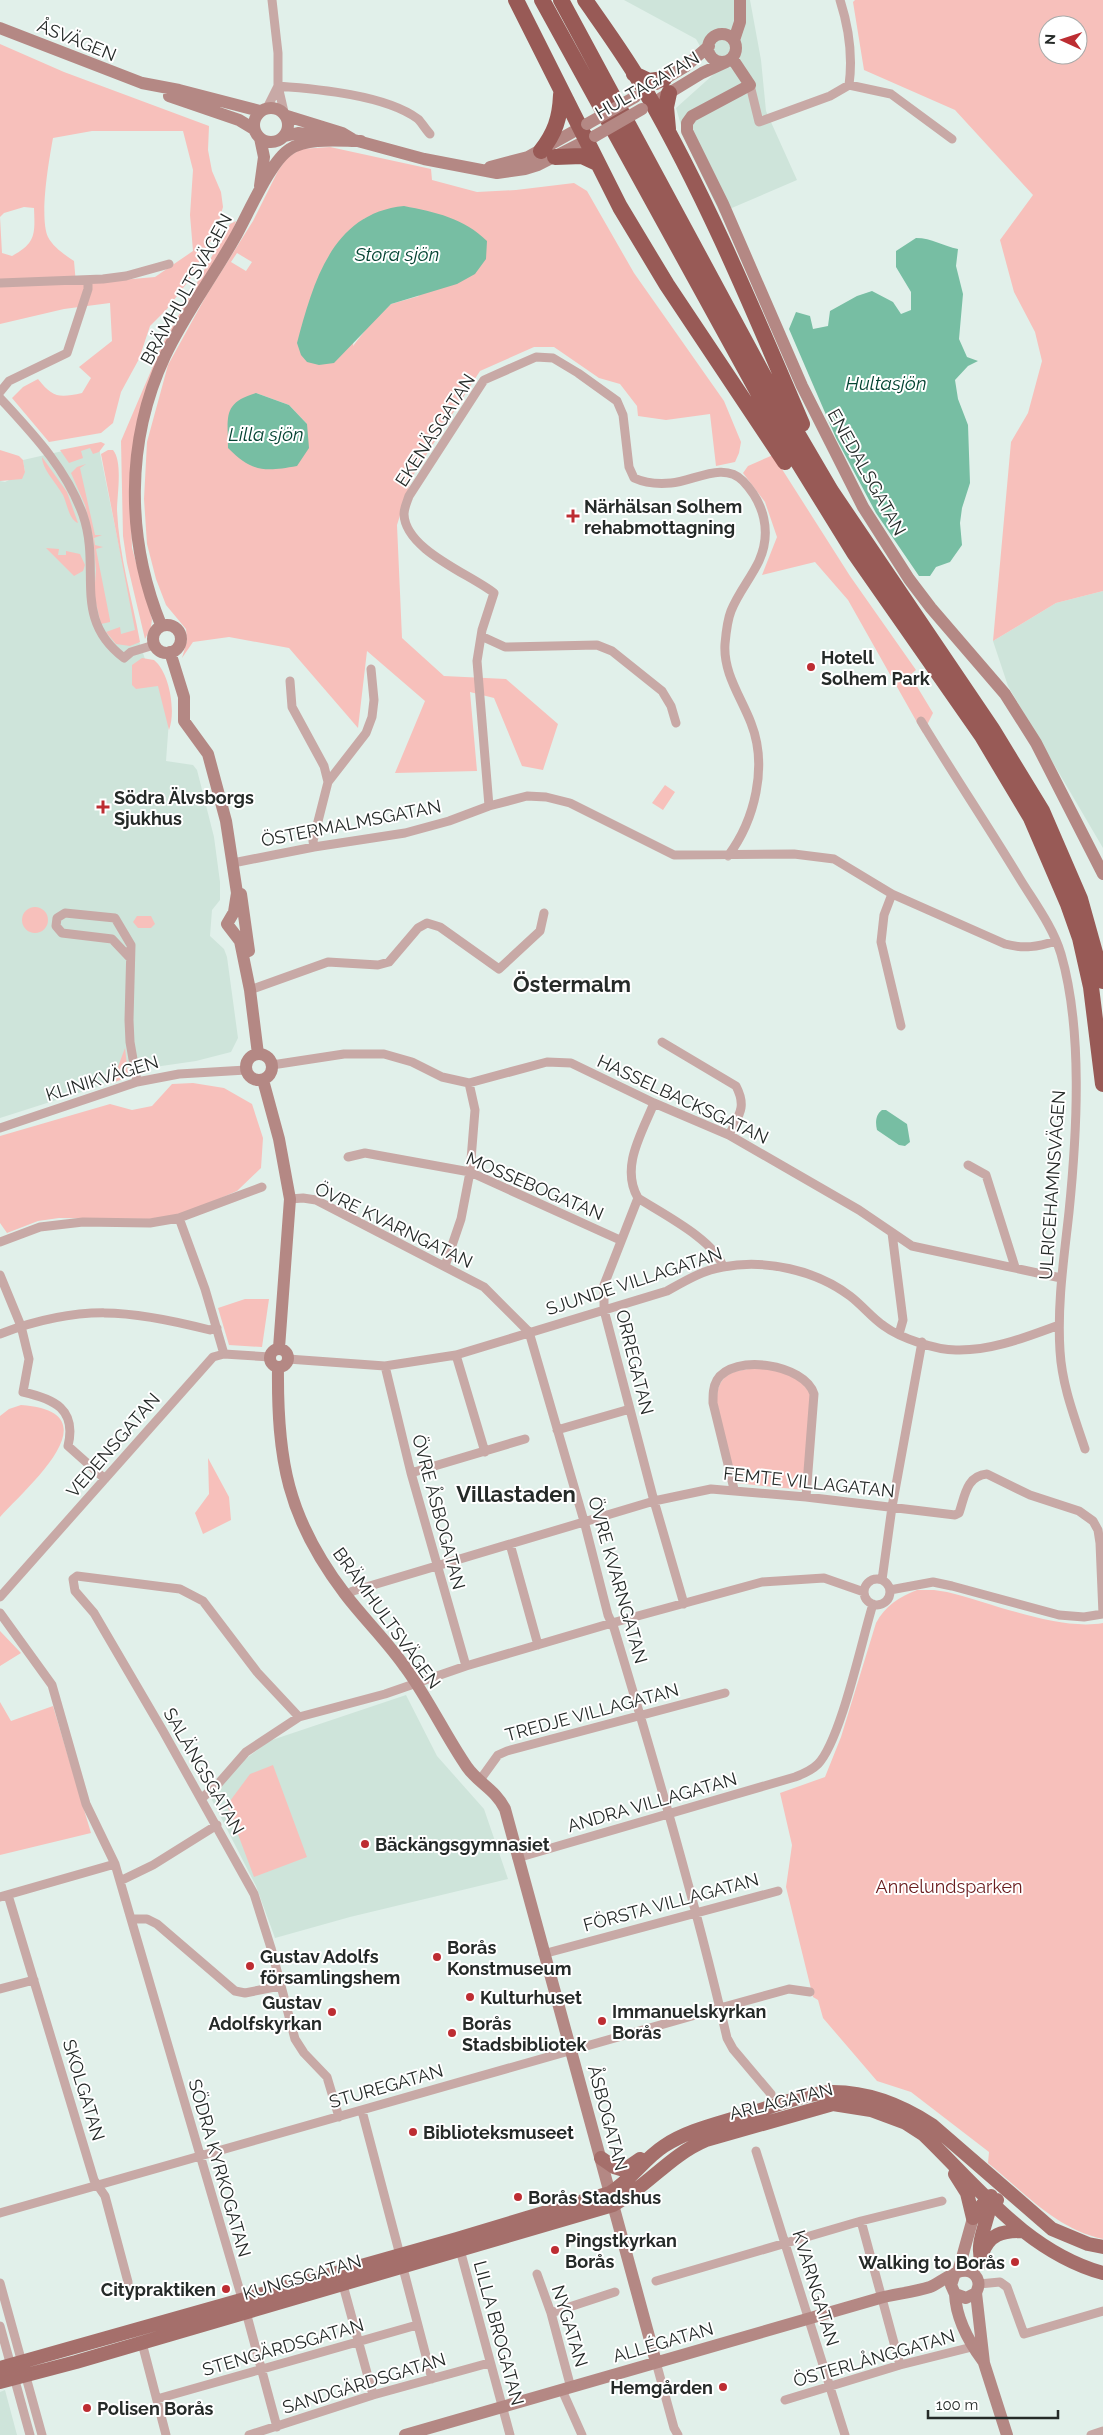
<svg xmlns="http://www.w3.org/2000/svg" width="1103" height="2435" font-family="Raleway,sans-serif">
<rect width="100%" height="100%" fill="#e1f0ea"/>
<path fill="#cee4da" d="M 624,0 L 750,0 L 761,60 L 766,111 L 797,180 L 720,213 L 686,142 L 676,108 L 715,73 L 696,39 Z
M 98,443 L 137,635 L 146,662 L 161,677 L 169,720 L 166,761 L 193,765 L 197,770 L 214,837 L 220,882 L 220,900 L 212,910 L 210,936 L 224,949 L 227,957 L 238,1038 L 231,1052 L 196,1061 L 127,1071 L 97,1087 L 0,1118 L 0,481 L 5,482 L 25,472 L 23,460 Z
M 1103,591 L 1103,848 L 1008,686 L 993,641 L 1056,603 Z
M 406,1695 L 437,1756 L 484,1809 L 508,1879 L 350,1917 L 275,1938 L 256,1886 L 212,1800 L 235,1767 L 269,1741 Z
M 5,2390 L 17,2435 L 0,2435 L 0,2392 Z"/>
<path fill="#f7c0bb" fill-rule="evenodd" d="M 855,0 L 1103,0 L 1103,591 L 1056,603 L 993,641 L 1011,442 L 1028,413 L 1042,361 L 1035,332 L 1014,292 L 1000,240 L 1033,195 L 955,110 L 864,70 L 853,2 ZM 1048,25 L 1078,25 L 1078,55 L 1048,55 Z
M 0,44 L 64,72 L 209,126 L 208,150 L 212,171 L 221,192 L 223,207 L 216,231 L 190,279 L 167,309 L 150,326 L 139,359 L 121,392 L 113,423 L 101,433 L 49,442 L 12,398 L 23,387 L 38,379 C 53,398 59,398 82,393 L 91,378 L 79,367 L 112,341 L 110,303 L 64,309 L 0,324 ZM 92,131 L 183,131 L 193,170 L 190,215 L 193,251 L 155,277 L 76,284 L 74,261 C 65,255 53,247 48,237 C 39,217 49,160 53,138 ZM 24,207 L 34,208 C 35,234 36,243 12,256 L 2,253 L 0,217 L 4,213 Z
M 330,147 L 431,169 L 432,180 L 477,192 L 516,190 L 574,183 L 587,191 L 634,273 L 724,401 L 741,442 L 739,453 L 735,462 L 716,466 L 710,414 L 666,420 L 638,416 L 637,406 L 620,384 L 599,378 L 554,347 L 534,347 L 480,371 L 412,477 L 397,525 L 402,638 L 444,676 L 506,679 L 558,724 L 543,770 L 522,766 L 494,698 L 470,692 L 477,771 L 395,773 L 425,701 L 367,651 L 358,728 L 289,648 L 229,637 L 193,642 L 182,658 L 187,641 L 186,629 L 166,605 L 156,579 L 147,544 L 144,499 L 147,442 L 168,365 L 206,296 L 253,221 L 278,171 L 287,158 L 301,149 ZM 364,218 L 419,296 L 391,304 L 370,324 L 353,346 ZM 237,253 L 252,262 L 246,271 L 231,262 ZM 256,393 L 289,405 L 307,424 Z
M 236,221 L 232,233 L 156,364 L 130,497 L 132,548 L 152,619 L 151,627 L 145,639 L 127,563 L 123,536 L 121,441 L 162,345 L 230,224 Z
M 101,442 L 105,444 L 99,452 L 93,454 L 90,448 L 81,451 L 83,458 L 69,463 L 60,450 Z
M 0,450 L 19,456 L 23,460 L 25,472 L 22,479 L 0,481 Z
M 108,450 L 113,450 C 123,462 117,495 117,510 C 119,556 132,598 140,642 L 130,646 L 116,644 L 106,632 L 120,627 L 121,634 L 135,630 L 101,454 Z
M 773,455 L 850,576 L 916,670 L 910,675 L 933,713 L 923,733 L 848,600 L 815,562 L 762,575 L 777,537 L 765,502 L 743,473 L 748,466 Z
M 42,457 L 67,492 L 78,523 C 69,520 67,503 63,495 C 57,484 42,469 42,457 Z
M 86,464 L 80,468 L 95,535 L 102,535 L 94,538 L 95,545 L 103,547 L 96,549 L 110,620 L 110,622 L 101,624 L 94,595 L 96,570 L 93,537 L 85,505 L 71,473 L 77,467 Z
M 46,548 L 59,549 L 58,555 L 66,555 L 66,551 L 80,554 L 85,565 L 83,571 L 74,576 Z
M 142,658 L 154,660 C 170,673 176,712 169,730 L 158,686 L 136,689 L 132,685 L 132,665 Z
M 665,785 L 675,792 L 663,810 L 652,803 Z
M22 920a13 13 0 1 1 26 0a13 13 0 1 1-26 0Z
M 137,916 L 151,916 L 155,924 L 151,928 L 138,928 L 133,922 Z
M 125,1048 L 128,1074 L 123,1079 L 112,1083 Z
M 193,1083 L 224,1088 L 252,1104 L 263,1138 L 261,1168 L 237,1191 L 184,1214 L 149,1219 L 59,1218 L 38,1221 L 7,1233 L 0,1223 L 0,1136 L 110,1104 L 132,1110 L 152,1106 L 172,1084 Z
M 245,1299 L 269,1299 L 262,1347 L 229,1345 L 218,1308 Z
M 760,1368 C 781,1369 800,1376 811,1395 L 803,1490 L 736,1483 L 717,1403 C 716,1372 735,1370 760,1368 Z
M 21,1405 C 115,1412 29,1485 0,1517 L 0,1416 L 9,1409 Z
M 208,1458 L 229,1497 L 231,1520 L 203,1534 L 195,1513 L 209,1494 Z
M 917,1590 L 934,1590 L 947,1592 C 992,1603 1059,1631 1103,1623 L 1103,2239 C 1056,2229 1024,2192 988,2163 L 989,2152 L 911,2092 L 877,2081 L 823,2018 L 818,2000 L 813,1997 L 786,1887 L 792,1845 L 780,1793 L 825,1777 L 841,1737 L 876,1623 C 885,1606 899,1597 917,1590 Z
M 0,1631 L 21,1653 L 0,1666 Z
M 0,1702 L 11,1721 L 53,1706 L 91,1833 L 0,1855 Z
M 273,1765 L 307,1857 L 254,1877 L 227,1805 L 250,1774 Z"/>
<path fill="#77bea3" d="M 404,206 C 435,212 464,218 487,241 L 486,259 L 475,274 L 457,284 L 391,304 L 334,363 L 319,365 L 307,362 L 301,355 L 297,343 C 313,283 332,213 404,206 Z
M 916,238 C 932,238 943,246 958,249 L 956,266 L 963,294 L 959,339 L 967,357 L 978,361 L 968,366 L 955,380 L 958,399 L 968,425 L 970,483 L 962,508 L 960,523 L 962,545 L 950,562 L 936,567 L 930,576 L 919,576 L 876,513 L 836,438 L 789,329 L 796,312 L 810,316 L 813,329 L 828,326 L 830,311 L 857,296 L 872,291 L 893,302 L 901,314 L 911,310 L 911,292 L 896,267 L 896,251 Z
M 256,393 L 289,405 L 307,424 L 309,448 L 297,466 C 264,472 252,472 228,448 C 228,417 222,403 256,393 Z
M 882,1110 L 886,1110 L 907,1124 L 910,1142 L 905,1146 L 899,1145 L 877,1130 C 875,1122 876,1114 882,1110 Z"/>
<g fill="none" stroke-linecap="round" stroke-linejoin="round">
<path stroke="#c8a9a6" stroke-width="9" d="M 272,0 L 278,53 L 278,86 L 284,112
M 840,0 C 849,28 853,56 849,85
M 750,85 L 759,122 L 830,96 L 849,85 L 891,94 L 952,139
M 278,86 C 317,89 386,95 418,119 C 422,123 426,130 430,134
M 267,108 L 278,86
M 0,283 L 103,279 L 126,276 L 169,264
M 0,392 L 9,381 L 67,353 L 88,289 L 88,280
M 0,398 C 33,434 66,468 83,515 C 102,570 71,618 124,658 L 131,652 L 154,645
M 481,636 L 505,647 L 597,645 L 612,651 L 662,691 L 671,706 L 676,723
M 290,681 L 292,707 L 324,766 L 328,782
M 921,721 C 953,774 988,826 1020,879 C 1034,902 1053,927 1061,954 C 1083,1030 1077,1133 1069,1212 C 1064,1258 1057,1304 1060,1351 C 1062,1385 1074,1416 1085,1449
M 489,806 L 477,661 L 482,630 L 494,593 C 470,574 405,550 404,514 C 404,508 407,502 409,496 L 484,380 L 536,357 L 553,358 L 578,373 L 617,401 L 623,415 L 629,467 L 634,478 C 645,483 660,484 671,483 C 694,481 724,461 743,481 C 764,503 772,532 759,561 C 751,578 738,593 731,611 C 727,621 726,633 725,644 C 723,673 741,697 751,723 C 768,766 755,820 728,856
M 314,847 L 313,841 L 328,782 L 366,733 L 372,717 L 374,700 L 371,669
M 233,863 L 314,847 L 405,833 L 449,821 L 489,806 L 527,796 L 546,797 L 570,803 L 674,855 L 794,854 L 834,859 L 892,894 L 1005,944 C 1024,949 1037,947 1056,941
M 892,894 L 884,915 L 881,942 L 901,1026
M 130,958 L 112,939 L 62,933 L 56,926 L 57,918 L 65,913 L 115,918 L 131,945 L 129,1020 L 130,1042 L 137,1082
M 250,990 L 328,962 L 378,965 L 389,962 L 418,928 L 427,923 L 440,927 L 499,969 L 540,931 L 544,913
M 662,1042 L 736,1086 C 747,1107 739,1115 729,1135
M 272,1065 L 344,1054 L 384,1054 L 412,1062 L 442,1077 L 469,1083 L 547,1062 L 571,1063 L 654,1103 L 729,1135 L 859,1210 L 912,1246 L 1061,1278
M 654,1103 C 642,1133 620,1167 638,1198 L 604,1285 L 604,1310 L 654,1501 L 684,1604
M 0,1128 L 137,1082 L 179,1074 L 246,1070
M 348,1157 L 365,1153 L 470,1172 L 620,1240
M 968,1165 L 986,1175 L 1015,1267
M 638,1198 C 661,1213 715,1240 723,1267
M 290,1199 L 303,1198 L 316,1200 L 484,1287 L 529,1332 L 584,1521 L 608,1615 L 614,1628 C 655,1764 695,1900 727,2038 L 733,2049 L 771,2094
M 179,1218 L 205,1289 L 224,1354
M 892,1233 L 903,1320 L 899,1334
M 0,1242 L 40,1227 L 83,1222 L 150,1223 L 179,1218 L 262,1187
M 445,1266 L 461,1219 L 470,1172 L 475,1110 L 469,1083
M 0,1275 L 21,1326 L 29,1359 L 23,1392 C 54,1399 77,1409 68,1446 L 105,1479
M 0,1334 C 79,1304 129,1309 210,1330 L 217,1328
M 456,1355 L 485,1452
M 288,1359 L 385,1366 L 456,1355 L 667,1291 C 685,1281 703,1270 723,1267 C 765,1259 816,1270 850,1296 C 862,1305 872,1318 884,1326 C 900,1338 936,1350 956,1350 C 992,1351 1026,1337 1059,1325
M 385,1366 L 411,1473 L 466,1666
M 557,1430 L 630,1409
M 411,1473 L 525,1439
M 734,1489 L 713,1403 C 713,1394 713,1387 717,1380 C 733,1353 805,1364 814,1394 L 806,1497
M 510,1544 L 538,1645
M864 1592a13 13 0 1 1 26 0a13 13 0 1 1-26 0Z
M 882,1580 L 892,1507 L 922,1342
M 890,1590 L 933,1582 L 952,1586 L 1059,1615 L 1084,1617 L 1103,1614
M 346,1595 L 353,1591 L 654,1501 L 711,1489 L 806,1497 L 955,1515 L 959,1513 C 965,1496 966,1476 987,1474 L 1030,1495 L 1079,1511 L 1093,1521 L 1098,1530 L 1100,1543 L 1103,1614
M 0,1597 L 213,1357 L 224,1354 L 270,1357
M 0,1613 L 52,1685 L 86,1804 L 115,1864 L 131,1919 L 147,1919 L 157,1924 L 235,1991 L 245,1993 L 280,1986
M 299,1717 L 257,1672 L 203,1601 L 180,1589 L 77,1576 L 73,1579 L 75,1591 L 94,1613 L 163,1731 L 254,1894 L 271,1948 L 295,2039 L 304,2053 L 327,2077 L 339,2117
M 480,1780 L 498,1755 L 507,1751 L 725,1693
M 202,1798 L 218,1784 L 246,1752 L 299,1717 L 385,1694 L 466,1666 L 612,1623 L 762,1582 L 824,1578 L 864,1592
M 517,1858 L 795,1777 C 803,1774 812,1770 818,1764 C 841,1740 862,1639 873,1604
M 120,1881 L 153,1865 L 217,1825
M 8,1895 L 94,2180 L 105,2196 L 128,2282 L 128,2293
M 0,1897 L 115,1864
M 131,1919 L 246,2312 L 277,2427
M 543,1954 L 778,1891
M 0,1989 L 34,1980
M 362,2111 L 400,2255
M 756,2151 L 845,2435
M 0,2213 L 720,2008 L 789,1989 L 810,1992
M 861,2221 L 900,2365
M 459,2246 L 510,2435
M 403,2268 L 432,2379
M 537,2274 L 551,2313 L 571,2388
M 656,2281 L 861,2221 L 942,2201
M 0,2283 L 42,2435
M 979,2284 L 1000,2282 L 1007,2287 L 1024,2334 L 1103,2311
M 343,2285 L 373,2395
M 551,2313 L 615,2292
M 0,2326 L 30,2435
M 142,2343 L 166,2435
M 656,2362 L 674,2428 L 678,2435
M 562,2390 L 582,2435
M 157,2399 L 417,2325
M 785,2400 L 900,2365 L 972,2347
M 249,2435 L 373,2395 L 489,2363
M 1091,2435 L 1103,2431"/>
<path stroke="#b48884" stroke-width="12" d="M 0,28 L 142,83 L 179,90 L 260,111
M708 48a14 14 0 1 1 28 0a14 14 0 1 1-28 0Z
M 734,40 L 740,22 L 740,0
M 732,58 L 750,85 L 692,116 L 687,123 L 687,131 L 723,204 L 802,386 L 863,507 L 909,579 L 931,608 L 1005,694 L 1036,743 L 1103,874
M 656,84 L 686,66 L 709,46
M 169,96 L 239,120 L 254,129
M 661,98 L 702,73 L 726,62
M254 125a17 17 0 1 1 34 0a17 17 0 1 1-34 0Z
M 287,116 L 342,133 L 352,139
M 285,136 L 298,133 L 327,137
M 354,140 L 424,159 L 497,173 L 525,169 L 538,165 L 595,136
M 490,167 L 528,157 L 587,124
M 260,186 L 264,157 L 260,138
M153 639a14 14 0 1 1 28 0a14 14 0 1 1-28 0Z
M 161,625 C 126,539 125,442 165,356 C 184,315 212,278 234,239 C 247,217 270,161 290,149 C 308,137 340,141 361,141
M 170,652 L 184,697 L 184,721 L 208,754 L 226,821 L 237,893 L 234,912 L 227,924 L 240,941 L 250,990 L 258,1054
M 241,894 L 249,951
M246 1067a13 13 0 1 1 26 0a13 13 0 1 1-26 0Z
M 263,1080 L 279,1139 L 290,1199 L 279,1348
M270 1358a9 9 0 1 1 18 0a9 9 0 1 1-18 0Z
M 278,1367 C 277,1459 287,1518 345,1594 C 364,1619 387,1641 405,1667 C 428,1698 445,1735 467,1767 C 479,1784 495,1789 505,1809 L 656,2362
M 958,2272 L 973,2218
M 976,2293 L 984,2363 L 1007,2435
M 955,2294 C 956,2318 969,2342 983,2361
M 405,2435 L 880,2298 C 896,2294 914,2292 930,2287 C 942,2282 967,2259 977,2278 C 980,2284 978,2288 976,2293 L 966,2298 L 955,2294 L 951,2285 L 954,2276"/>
<path stroke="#a56f6b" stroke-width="14" d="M 601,2158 L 614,2167 L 624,2170 L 640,2159
M 955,2174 L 967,2193 L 973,2218
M 973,2218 L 983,2204 L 997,2200
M 982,2254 C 989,2234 1002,2231 1022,2231
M 982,2262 C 974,2241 991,2218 991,2196
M 0,2368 L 457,2239 L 610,2193 C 631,2180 644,2159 664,2146 C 688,2130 717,2124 745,2115 C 769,2108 809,2092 833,2092 C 869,2092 903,2106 932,2125 L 1052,2229 L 1088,2244 L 1103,2247
M 0,2382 L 76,2362 L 613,2205 C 647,2187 670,2155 706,2140 L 833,2104 L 871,2110 L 906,2123 L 923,2134 C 978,2187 1027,2252 1103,2273"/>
<path stroke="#985a56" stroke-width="16" d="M 516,0 L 620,207 L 667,285 L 785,462
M 542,0 L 782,436 L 855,554 L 982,736 L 1031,818 L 1068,904 L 1080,938 L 1091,987 L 1103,1084
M 561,0 L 766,380 L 831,491 L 992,729 L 1042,811 L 1080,899 L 1103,981
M 585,0 C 606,30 628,60 646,92 C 707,198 754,312 802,424
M 634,74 L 649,81 L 664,79
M 668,129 L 666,107 L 669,93
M 541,151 C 555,133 560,118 561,95
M 555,157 L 582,156 L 597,163"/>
<path stroke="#b48884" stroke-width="12" d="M 587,124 L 635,97
M 595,136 L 642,109"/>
</g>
<g fill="#bd2d32" stroke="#fff" stroke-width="2">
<path d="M570.5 508.5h5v5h5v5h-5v5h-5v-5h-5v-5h5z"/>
<circle cx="811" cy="667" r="5"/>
<path d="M100.5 799.5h5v5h5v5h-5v5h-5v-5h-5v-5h5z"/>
<circle cx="365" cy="1844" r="5"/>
<circle cx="437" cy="1957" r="5"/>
<circle cx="250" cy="1966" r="5"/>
<circle cx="470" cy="1997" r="5"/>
<circle cx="332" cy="2012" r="5"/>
<circle cx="602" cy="2021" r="5"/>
<circle cx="452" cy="2033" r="5"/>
<circle cx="413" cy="2132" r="5"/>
<circle cx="518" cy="2197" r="5"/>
<circle cx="555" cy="2250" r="5"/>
<circle cx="1015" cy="2262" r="5"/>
<circle cx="226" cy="2289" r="5"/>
<circle cx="723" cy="2387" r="5"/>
<circle cx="87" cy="2408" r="5"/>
</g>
<g text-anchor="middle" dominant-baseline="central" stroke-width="4" stroke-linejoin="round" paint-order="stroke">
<g font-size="18" fill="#252a28" stroke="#fff">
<text transform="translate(77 40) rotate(22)">ÅSVÄGEN</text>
<text transform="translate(647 85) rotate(-30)">HULTAGATAN</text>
<text transform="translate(186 289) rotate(-61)">BRÄMHULTSVÄGEN</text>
<text transform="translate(435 430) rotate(-57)">EKENÄSGATAN</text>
<text transform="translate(867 472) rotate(61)">ENEDALSGATAN</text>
<text transform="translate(351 823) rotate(-11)">ÖSTERMALMSGATAN</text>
<text transform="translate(102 1078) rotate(-17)">KLINIKVÄGEN</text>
<text transform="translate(683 1099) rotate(25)">HASSELBACKSGATAN</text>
<text transform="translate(1052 1185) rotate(-86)">ULRICEHAMNSVÄGEN</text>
<text transform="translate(535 1186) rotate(23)">MOSSEBOGATAN</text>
<text transform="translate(394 1225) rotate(26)">ÖVRE KVARNGATAN</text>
<text transform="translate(634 1281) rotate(-18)">SJUNDE VILLAGATAN</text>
<text transform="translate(635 1362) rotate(76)">ORREGATAN</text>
<text transform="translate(113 1445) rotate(-49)">VEDENSGATAN</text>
<text transform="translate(809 1482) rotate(6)">FEMTE VILLAGATAN</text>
<text transform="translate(439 1512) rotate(75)">ÖVRE ÅSBOGATAN</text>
<text transform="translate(618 1580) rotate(74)">ÖVRE KVARNGATAN</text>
<text transform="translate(387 1618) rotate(54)">BRÄMHULTSVÄGEN</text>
<text transform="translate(592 1712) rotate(-15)">TREDJE VILLAGATAN</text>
<text transform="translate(204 1771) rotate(60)">SALÄNGSGATAN</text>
<text transform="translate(652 1802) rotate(-16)">ANDRA VILLAGATAN</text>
<text transform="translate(671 1902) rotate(-15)">FÖRSTA VILLAGATAN</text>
<text transform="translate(386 2086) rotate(-16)">STUREGATAN</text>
<text transform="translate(84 2090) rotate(73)">SKOLGATAN</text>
<text transform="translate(781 2101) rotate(-14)">ARLAGATAN</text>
<text transform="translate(608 2118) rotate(75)">ÅSBOGATAN</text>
<text transform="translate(220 2168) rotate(74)">SÖDRA KYRKOGATAN</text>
<text transform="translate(302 2277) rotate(-16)">KUNGSGATAN</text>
<text transform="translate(816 2288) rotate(73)">KVARNGATAN</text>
<text transform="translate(570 2326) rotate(73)">NYGATAN</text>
<text transform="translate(499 2333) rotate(75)">LILLA BROGATAN</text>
<text transform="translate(663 2342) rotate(-16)">ALLÉGATAN</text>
<text transform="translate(283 2347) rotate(-16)">STENGÄRDSGATAN</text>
<text transform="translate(874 2358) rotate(-16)">ÖSTERLÅNGGATAN</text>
<text transform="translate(364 2383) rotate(-17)">SANDGÄRDSGATAN</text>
</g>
<g font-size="18" font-weight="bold" fill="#252a28" stroke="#fff" text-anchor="start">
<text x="584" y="506">Närhälsan Solhem<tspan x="584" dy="21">rehabmottagning</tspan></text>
<text x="821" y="657">Hotell<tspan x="821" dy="21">Solhem Park</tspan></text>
<text x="114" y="797">Södra Älvsborgs<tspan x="114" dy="21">Sjukhus</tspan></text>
<text x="375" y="1844">Bäckängsgymnasiet</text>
<text x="447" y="1947">Borås<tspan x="447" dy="21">Konstmuseum</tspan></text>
<text x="260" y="1956">Gustav Adolfs<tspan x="260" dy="21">församlingshem</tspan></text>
<text x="480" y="1997">Kulturhuset</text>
<text x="322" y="2002" text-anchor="end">Gustav<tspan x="322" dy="21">Adolfskyrkan</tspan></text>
<text x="612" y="2011">Immanuelskyrkan<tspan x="612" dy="21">Borås</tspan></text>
<text x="462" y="2023">Borås<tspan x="462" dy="21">Stadsbibliotek</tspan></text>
<text x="423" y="2132">Biblioteksmuseet</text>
<text x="528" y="2197">Borås Stadshus</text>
<text x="565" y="2240">Pingstkyrkan<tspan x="565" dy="21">Borås</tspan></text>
<text x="1005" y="2262" text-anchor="end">Walking to Borås</text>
<text x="216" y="2289" text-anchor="end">Citypraktiken</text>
<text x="713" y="2387" text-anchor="end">Hemgården</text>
<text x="97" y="2408">Polisen Borås</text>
</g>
<g font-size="18" fill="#691b1c" stroke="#fff">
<text x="949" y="1886">Annelundsparken</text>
</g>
<g font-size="19" font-style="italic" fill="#054433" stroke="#fff">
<text x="397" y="254">Stora sjön</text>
<text x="886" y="383">Hultasjön</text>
<text x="266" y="434">Lilla sjön</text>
</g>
<g font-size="22" font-weight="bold" fill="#252a28" stroke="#fff">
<text x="572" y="984">Östermalm</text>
<text x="516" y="1494">Villastaden</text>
</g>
</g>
<g transform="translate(1063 40) rotate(273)"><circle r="24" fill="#ffffff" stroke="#a8aaa9"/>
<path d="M0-4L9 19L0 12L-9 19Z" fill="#bd2d32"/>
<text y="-8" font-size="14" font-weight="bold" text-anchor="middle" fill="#252a28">N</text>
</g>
<path d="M928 2410v8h130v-8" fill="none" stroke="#252a28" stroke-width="2.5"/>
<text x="936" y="2410" font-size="15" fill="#252a28" stroke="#ffffff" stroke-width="4" paint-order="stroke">100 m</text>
</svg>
